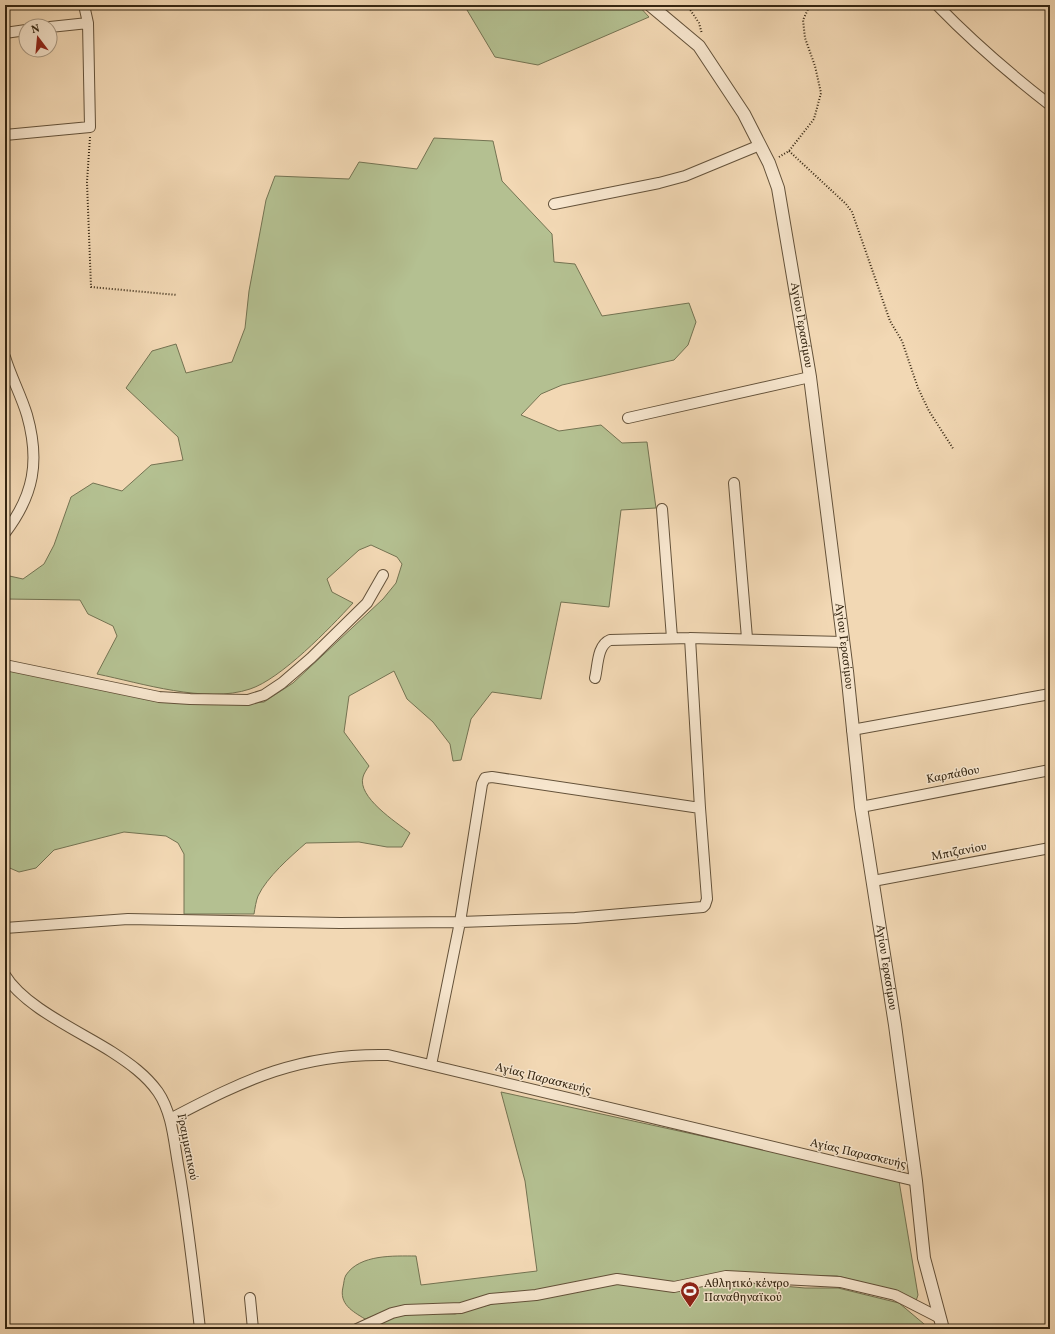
<svg xmlns="http://www.w3.org/2000/svg" width="1055" height="1334" font-family="Vollkorn,serif">
<rect width="100%" height="100%" fill="#f2d8b4"/>
<filter id="stains"><feTurbulence type="fractalNoise" baseFrequency=".005" numOctaves="4"/><feColorMatrix values="0 0 0 0 .2 0 0 0 0 .09 0 0 0 0 .02 0 0 0 .5 -.17"/></filter>
<radialGradient id="worn" r=".72"><stop offset=".6" stop-color="#630" stop-opacity="0"/><stop offset="1" stop-color="#630" stop-opacity=".3"/></radialGradient>
<path fill="#b4c091" stroke="#747352" d="M 464,5 L 638,5 L 649,17 L 538,65 L 495,57 Z
M 434,138 L 493,141 L 502,181 L 552,234 L 554,262 L 575,264 L 602,316 L 689,303 L 696,322 L 688,345 L 674,360 L 562,385 L 541,394 L 521,415 L 559,431 L 601,425 L 622,443 L 647,442 L 656,508 L 621,510 L 609,607 L 561,602 L 541,699 L 492,692 L 471,719 L 461,760 L 453,761 L 450,744 L 433,722 L 407,699 L 394,671 L 349,696 L 344,732 L 369,766 C 367,769 364,773 363,777 C 357,797 396,822 410,833 L 402,847 L 387,847 L 359,842 L 306,843 C 290,857 267,877 258,896 C 256,901 255,908 254,914 L 184,914 L 184,854 L 178,843 L 166,836 L 124,832 L 54,850 L 36,868 L 19,872 L 5,866 L 5,675 L 8,670 L 93,687 L 241,703 L 264,702 L 293,683 L 383,599 L 396,583 L 402,564 L 397,557 L 371,545 L 359,550 L 327,579 L 332,592 L 353,603 C 330,628 281,679 250,689 C 206,704 141,683 97,674 L 117,636 L 113,626 L 88,614 L 80,600 L 5,599 L 5,575 L 23,579 L 44,564 L 54,545 L 71,497 L 93,483 L 122,491 L 151,465 L 183,460 L 178,437 L 126,388 L 152,351 L 176,344 L 186,373 L 232,362 L 245,328 L 249,291 L 266,200 L 275,176 L 349,179 L 359,162 L 417,169 Z
M 501,1092 L 761,1149 L 899,1181 L 918,1295 L 916,1301 L 893,1290 L 837,1276 L 720,1274 L 673,1282 L 613,1277 L 458,1305 L 399,1307 L 365,1319 C 352,1311 339,1304 343,1287 C 344,1283 344,1278 346,1275 C 360,1254 394,1256 416,1256 L 421,1285 L 537,1271 L 525,1181 Z
M 726,1281 L 805,1288 L 838,1288 L 899,1303 L 930,1329 L 366,1329 L 397,1315 L 408,1313 L 455,1314 L 496,1303 L 604,1285 L 627,1284 L 677,1291 Z"/>
<g fill="none" stroke-linecap="round" stroke-linejoin="round">
<defs>
<path id="minor" d="M 937,5 C 972,41 1010,74 1050,105
M 50,27 L 88,23
M 5,33 L 26,30
M 5,135 L 90,127 L 88,23 L 84,5
M 554,204 L 659,183 L 685,176 L 760,145
M 5,357 C 11,377 21,395 27,415 C 40,461 34,495 5,533
M 628,418 L 810,377
M 734,483 L 747,638
M 662,509 L 672,638
M 5,665 L 159,697 L 190,699 L 248,700 L 264,695 L 282,683 L 311,658 L 367,603 L 383,575
M 595,678 C 598,666 597,645 610,640 L 690,638
M 852,730 L 1050,694
M 861,807 L 1050,770
M 873,881 L 1050,848
M 5,928 L 128,919 L 340,923 L 460,922 L 575,918 L 703,907 L 705,905 L 707,899 L 700,808 L 690,638 L 843,642
M 5,975 C 24,1007 81,1032 112,1052 C 129,1063 146,1075 158,1092 C 173,1114 174,1144 179,1170 C 188,1223 194,1276 200,1329
M 431,1065 L 460,922 L 482,784 L 485,778 L 492,777 L 700,808
M 170,1119 C 246,1079 300,1053 388,1055 L 916,1181
M 250,1298 L 253,1329
M 357,1329 L 392,1313 L 405,1310 L 461,1308 L 490,1299 L 536,1295 L 617,1279 L 674,1287 L 726,1276 L 840,1282 L 895,1295 L 940,1318"/>
<g id="tertiary">
<path id="s1" d="M 650,5 L 699,46 L 744,114 L 769,163 L 778,188 L 810,377 L 847,671 L 861,807 L 895,1025 L 916,1181 L 924,1258 L 943,1329"/>
</g>
</defs>
<use href="#minor" stroke="#64523a" stroke-width="12"/>
<use href="#tertiary" stroke="#64523a" stroke-width="14"/>
<path stroke="#352612" stroke-width="2" stroke-dasharray="1 2" stroke-linecap="butt" d="M 687,5 L 699,23 L 702,34
M 90,137 L 87,182 L 91,287 L 177,295
M 789,151 L 846,204 L 852,212 L 890,321 L 902,341 L 918,388 L 929,411 L 954,450
M 779,157 L 789,151 L 814,119 L 821,93 L 815,66 L 805,38 L 803,20 L 810,5"/>
<use href="#minor" stroke="#f7e6ce" stroke-width="10"/>
<use href="#tertiary" stroke="#f7e6ce" stroke-width="12"/>
</g>
<defs>
<symbol id="stadium-pin" viewBox="-11 -11 22 30"><path d="M0 17L-7.5 6A9.5 9.5 0 1 1 7.5 6Z" fill="#8f2418" stroke="#f7e6ce"/><path d="M0-5a6.5 5 0 1 0 0 10a6.5 5 0 1 0 0-10ZM-3.5-1.8h7v3.6h-7Z" fill="#fff"/></symbol>
</defs>
<g fill-rule="evenodd">
<use href="#stadium-pin" x="679" y="1280" width="22" height="30"/>
</g>
<g text-anchor="middle" dominant-baseline="central" stroke-width="3" stroke-linejoin="round" paint-order="stroke">
<g font-size="12" fill="#352612" stroke="#f7e6ce">
<text stroke="none"><textPath href="#s1" startOffset="366">Αγίου Γερασίμου</textPath></text>
<text stroke="none"><textPath href="#s1" startOffset="690">Αγίου Γερασίμου</textPath></text>
<text transform="translate(953 775) rotate(-11)">Καρπάθου</text>
<text transform="translate(959 852) rotate(-11)">Μπιζανίου</text>
<text stroke="none"><textPath href="#s1" startOffset="1014">Αγίου Γερασίμου</textPath></text>
<text transform="translate(543 1079) rotate(14)">Αγίας Παρασκευής</text>
<text transform="translate(187 1147) rotate(79)">Γραμματικού</text>
<text transform="translate(858 1154) rotate(13)">Αγίας Παρασκευής</text>
</g>
<g font-size="12" fill="#352612" stroke="#f7e6ce" text-anchor="start">
<text x="704" y="1284">Αθλητικό κέντρο<tspan x="704" dy="14">Παναθηναϊκού</tspan></text>
</g>
</g>
<rect width="1055" height="1334" fill="none" stroke="#f2d8b4" stroke-width="20"/>
<rect x="6" y="6" width="1043" height="1322" fill="none" stroke="#352612" stroke-width="2"/>
<rect x="10" y="10" width="1035" height="1314" fill="none" stroke="#352612"/>
<g transform="translate(38 38) rotate(344)"><circle r="19" fill="#f7e6ce" stroke="#a99983"/>
<path d="M0-3L7 15L0 10L-7 15Z" fill="#8f2418"/>
<text y="-6" font-size="11" font-weight="bold" text-anchor="middle" fill="#352612">N</text>
</g>
<rect width="100%" height="100%" filter="url(#stains)"/>
<rect width="100%" height="100%" fill="url(#worn)"/>
</svg>
